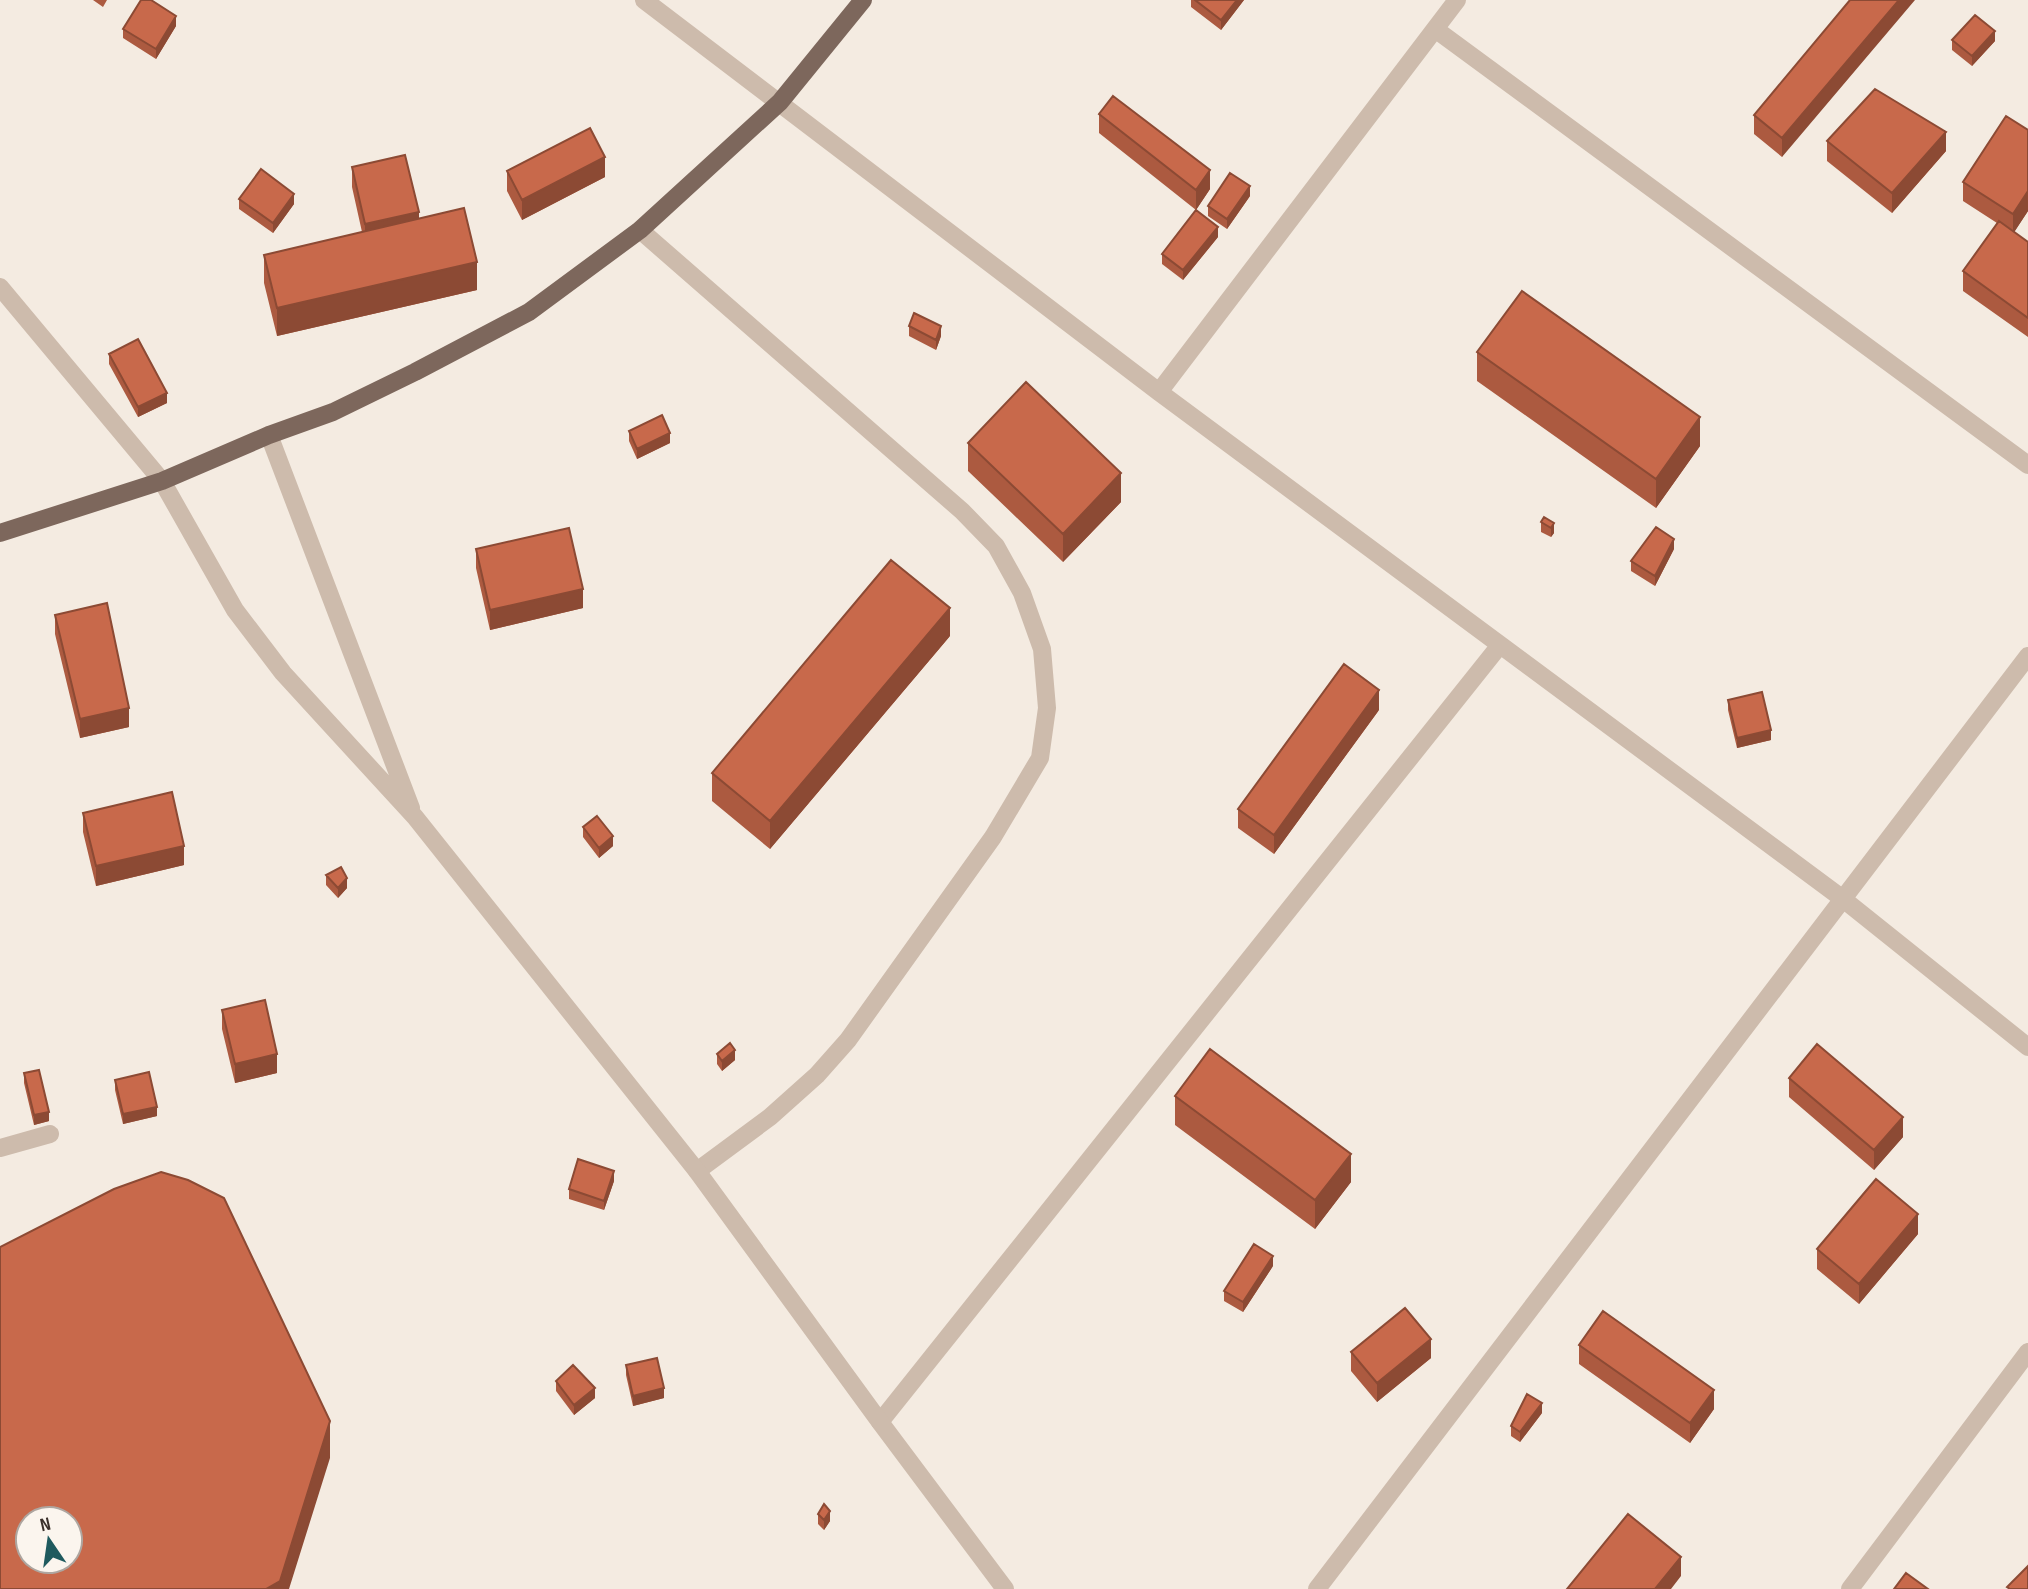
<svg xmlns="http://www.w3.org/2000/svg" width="2028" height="1589" font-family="'Sofia Sans Condensed',sans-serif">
<rect width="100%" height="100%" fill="#f4ebe1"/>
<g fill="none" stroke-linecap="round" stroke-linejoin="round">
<path stroke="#cdbbac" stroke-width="18" d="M 640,230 L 962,511 L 996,546 L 1022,593 L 1042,649 L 1047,708 L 1040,758 L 993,837 L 848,1040 L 817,1075 L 770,1117 L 697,1171"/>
<path stroke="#cdbbac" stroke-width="18" d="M 644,0 L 1159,392 L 1843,899 L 2028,1047
M 1435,29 L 2028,465
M 0,287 L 162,481
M 1159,392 L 1457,0
M 0,1148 L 50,1134
M 880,1422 L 1500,645
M 1317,1589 L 2028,656
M 1850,1589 L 2028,1352"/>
<path stroke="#cdbbac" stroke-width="18" d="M 269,435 L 411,808
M 162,481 L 235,610 L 283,673 L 415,817 L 697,1171 L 880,1422 L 1005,1589"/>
<path stroke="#7d675c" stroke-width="18" d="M 0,533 L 162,481 L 269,435 L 333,412 L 415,372 L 529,312 L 640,230 L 780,102 L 863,0"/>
</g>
<path fill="#ac5a40" d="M 93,0 L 107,0 L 103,7 Z
M 1191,0 L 1244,0 L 1221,30 L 1191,7 Z
M 1850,0 L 1782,157 L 1754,134 L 1754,115 Z
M 176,26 L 156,59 L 123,38 L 123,29 Z
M 1952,40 L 1995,41 L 1972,66 L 1952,50 Z
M 1099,114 L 1210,189 L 1196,210 L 1099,133 Z
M 2028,130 L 2028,211 L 2014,232 L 2028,242 L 2028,337 L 1963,291 L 1963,271 L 1997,223 L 1963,201 L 1963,182 Z
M 1827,141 L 1946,151 L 1892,213 L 1827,161 Z
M 352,167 L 419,219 L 477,290 L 277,336 L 264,283 L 264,255 L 362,232 L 352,187 Z
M 507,171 L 605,177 L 522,220 L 507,191 Z
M 1250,196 L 1227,229 L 1208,216 L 1208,206 Z
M 239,199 L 294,204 L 273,233 L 239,209 Z
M 1218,237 L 1183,280 L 1162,264 L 1162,254 Z
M 909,326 L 941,336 L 936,350 L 909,336 Z
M 1477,352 L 1700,446 L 1656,508 L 1477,381 Z
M 109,354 L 167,403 L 138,417 L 109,364 Z
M 629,431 L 670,443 L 637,459 L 629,441 Z
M 968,443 L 1121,502 L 1063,562 L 968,471 Z
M 1541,522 L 1554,523 L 1554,533 L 1551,537 L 1541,532 Z
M 476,549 L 583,608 L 490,630 L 476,568 Z
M 1674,549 L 1655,586 L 1631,571 L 1631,561 Z
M 55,615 L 129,727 L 80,738 L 55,634 Z
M 950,636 L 770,849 L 712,801 L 712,773 Z
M 1728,700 L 1771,740 L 1737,748 L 1728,710 Z
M 1379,710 L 1274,854 L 1238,828 L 1238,809 Z
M 83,813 L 184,865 L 96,886 L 83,832 Z
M 583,827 L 613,846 L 599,858 L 583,837 Z
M 326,875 L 347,888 L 338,898 L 326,885 Z
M 222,1010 L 277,1073 L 235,1083 L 222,1029 Z
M 717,1054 L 735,1060 L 722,1071 L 717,1064 Z
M 24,1073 L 49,1121 L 34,1125 L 24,1083 Z
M 1789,1078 L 1903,1137 L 1874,1170 L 1789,1097 Z
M 115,1080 L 157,1116 L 123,1124 L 115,1090 Z
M 1175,1096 L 1351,1182 L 1315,1229 L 1175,1125 Z
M 614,1181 L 604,1210 L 569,1199 L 569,1189 Z
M 1918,1234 L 1859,1304 L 1817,1269 L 1817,1249 Z
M 1273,1266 L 1243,1312 L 1224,1301 L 1224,1291 Z
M 1579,1345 L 1714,1409 L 1690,1443 L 1579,1364 Z
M 1351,1352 L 1431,1358 L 1377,1402 L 1351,1371 Z
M 626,1365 L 664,1398 L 633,1406 L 626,1375 Z
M 556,1381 L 595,1398 L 574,1415 L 556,1391 Z
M 1542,1413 L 1520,1442 L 1511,1436 L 1511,1426 Z
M 818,1514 L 830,1521 L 824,1530 L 818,1524 Z"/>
<path fill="#8c4a34" d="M 1237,0 L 1244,0 L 1221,30 L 1221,20 Z
M 1899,0 L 1915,0 L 1782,157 L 1782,138 Z
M 176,16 L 176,26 L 156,59 L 156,49 Z
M 1995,31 L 1995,41 L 1972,66 L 1972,56 Z
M 1946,132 L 1946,151 L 1892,213 L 1892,193 Z
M 605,157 L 605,177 L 522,220 L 522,200 Z
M 1210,170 L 1210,189 L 1196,210 L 1196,190 Z
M 1250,186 L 1250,196 L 1227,229 L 1227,219 Z
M 2028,191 L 2028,211 L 2013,234 L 2013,214 Z
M 294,194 L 294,204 L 273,233 L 273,223 Z
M 419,212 L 419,231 L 365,244 L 365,224 Z
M 1218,227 L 1218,237 L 1183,280 L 1183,270 Z
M 477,262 L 477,290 L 277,336 L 277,308 Z
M 941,326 L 941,336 L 936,350 L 936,340 Z
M 167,393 L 167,403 L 138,417 L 138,407 Z
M 1700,417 L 1700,446 L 1656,508 L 1656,479 Z
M 670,433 L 670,443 L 637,459 L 637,449 Z
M 1121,473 L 1121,502 L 1063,562 L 1063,534 Z
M 1554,523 L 1554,533 L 1551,537 L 1551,528 Z
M 1674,539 L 1674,549 L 1655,586 L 1655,576 Z
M 583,589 L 583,608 L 490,630 L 490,610 Z
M 950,608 L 950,636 L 770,849 L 770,821 Z
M 1379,690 L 1379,710 L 1274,854 L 1274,835 Z
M 129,708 L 129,727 L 80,738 L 80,719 Z
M 1771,730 L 1771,740 L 1737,748 L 1737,738 Z
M 613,836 L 613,846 L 599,858 L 599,848 Z
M 184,846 L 184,865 L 96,886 L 96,866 Z
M 347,878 L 347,888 L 338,898 L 338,888 Z
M 735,1050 L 735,1060 L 722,1071 L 722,1061 Z
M 277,1054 L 277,1073 L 235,1083 L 235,1064 Z
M 157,1107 L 157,1116 L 123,1124 L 123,1114 Z
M 49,1112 L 49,1121 L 34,1125 L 34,1115 Z
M 1903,1117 L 1903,1137 L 1874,1170 L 1874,1150 Z
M 1351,1154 L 1351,1182 L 1315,1229 L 1315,1200 Z
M 614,1171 L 614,1181 L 604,1210 L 604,1201 Z
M 1918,1214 L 1918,1234 L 1859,1304 L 1859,1284 Z
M 1273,1256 L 1273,1266 L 1243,1312 L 1243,1302 Z
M 1431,1339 L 1431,1358 L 1377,1402 L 1377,1383 Z
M 595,1388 L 595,1398 L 574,1415 L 574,1405 Z
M 664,1388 L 664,1398 L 633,1406 L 633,1396 Z
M 1714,1390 L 1714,1409 L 1690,1443 L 1690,1423 Z
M 1542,1403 L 1542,1413 L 1520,1442 L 1520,1432 Z
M 330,1421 L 330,1458 L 289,1589 L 266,1589 Z
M 830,1511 L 830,1521 L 824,1530 L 824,1520 Z
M 1681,1557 L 1681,1576 L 1671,1589 L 1655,1589 Z"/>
<path fill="#c8694b" stroke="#8c4a34" stroke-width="2" fill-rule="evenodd" d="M 141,0 L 151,0 L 176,16 L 156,49 L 123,29 Z
M 1195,0 L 1237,0 L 1221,20 Z
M 1850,0 L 1899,0 L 1782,138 L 1754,115 Z
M 1975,15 L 1995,31 L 1972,56 L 1952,40 Z
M 1875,89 L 1946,132 L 1892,193 L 1827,141 Z
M 1113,96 L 1210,170 L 1196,190 L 1099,114 Z
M 2006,116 L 2028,130 L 2028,191 L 2013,214 L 1963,182 Z
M 590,128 L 605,157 L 522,200 L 507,171 Z
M 405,155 L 419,212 L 365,224 L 352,167 Z
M 261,169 L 294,194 L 273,223 L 239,199 Z
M 1230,173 L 1250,186 L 1227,219 L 1208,206 Z
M 464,208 L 477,262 L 277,308 L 264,255 Z
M 1196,210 L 1218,227 L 1183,270 L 1162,254 Z
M 1999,221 L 2028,242 L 2028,318 L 1963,271 Z
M 1522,291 L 1700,417 L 1656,479 L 1477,352 Z
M 914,313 L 941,326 L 936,340 L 909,326 Z
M 138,339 L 167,393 L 138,407 L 109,354 Z
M 1026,382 L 1121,473 L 1063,534 L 968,443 Z
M 662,415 L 670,433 L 637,449 L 629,431 Z
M 1544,517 L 1554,523 L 1551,528 L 1541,522 Z
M 1656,527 L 1674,539 L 1655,576 L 1631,561 Z
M 569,528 L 583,589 L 490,610 L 476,549 Z
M 891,560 L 950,608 L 770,821 L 712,773 Z
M 107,603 L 129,708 L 80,719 L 55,615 Z
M 1344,664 L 1379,690 L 1274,835 L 1238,809 Z
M 1762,692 L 1771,730 L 1737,738 L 1728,700 Z
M 172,792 L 184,846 L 96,866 L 83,813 Z
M 597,816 L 613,836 L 599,848 L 583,827 Z
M 341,867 L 347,878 L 338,888 L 326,875 Z
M 265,1000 L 277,1054 L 235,1064 L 222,1010 Z
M 730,1043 L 735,1050 L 722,1061 L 717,1054 Z
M 1817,1044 L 1903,1117 L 1874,1150 L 1789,1078 Z
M 1210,1049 L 1351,1154 L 1315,1200 L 1175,1096 Z
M 39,1070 L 49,1112 L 34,1115 L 24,1073 Z
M 149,1072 L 157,1107 L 123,1114 L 115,1080 Z
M 578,1159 L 614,1171 L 604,1201 L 569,1189 Z
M 161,1172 L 188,1180 L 224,1198 L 330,1421 L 280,1581 L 266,1589 L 0,1589 L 0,1247 L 114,1189 ZM 28,1519 L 70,1519 L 70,1561 L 28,1561 Z
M 1876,1179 L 1918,1214 L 1859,1284 L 1817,1249 Z
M 1254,1244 L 1273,1256 L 1243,1302 L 1224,1291 Z
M 1405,1308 L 1431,1339 L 1377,1383 L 1351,1352 Z
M 1603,1311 L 1714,1390 L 1690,1423 L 1579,1345 Z
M 657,1358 L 664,1388 L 633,1396 L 626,1365 Z
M 573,1365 L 595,1388 L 574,1405 L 556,1381 Z
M 1527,1394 L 1542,1403 L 1520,1432 L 1511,1426 Z
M 824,1504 L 830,1511 L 824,1520 L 818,1514 Z
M 1628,1514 L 1681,1557 L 1655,1589 L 1567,1589 Z
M 2028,1566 L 2028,1589 L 2010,1589 L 2007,1587 Z
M 1906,1573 L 1928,1589 L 1894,1589 Z"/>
<g transform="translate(49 1540) rotate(347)"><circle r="33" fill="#fbf5ee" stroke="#aea6a0" stroke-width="2"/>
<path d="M0-5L12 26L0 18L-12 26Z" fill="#1f5a5e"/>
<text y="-10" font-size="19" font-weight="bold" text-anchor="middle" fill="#3b302b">N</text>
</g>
</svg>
